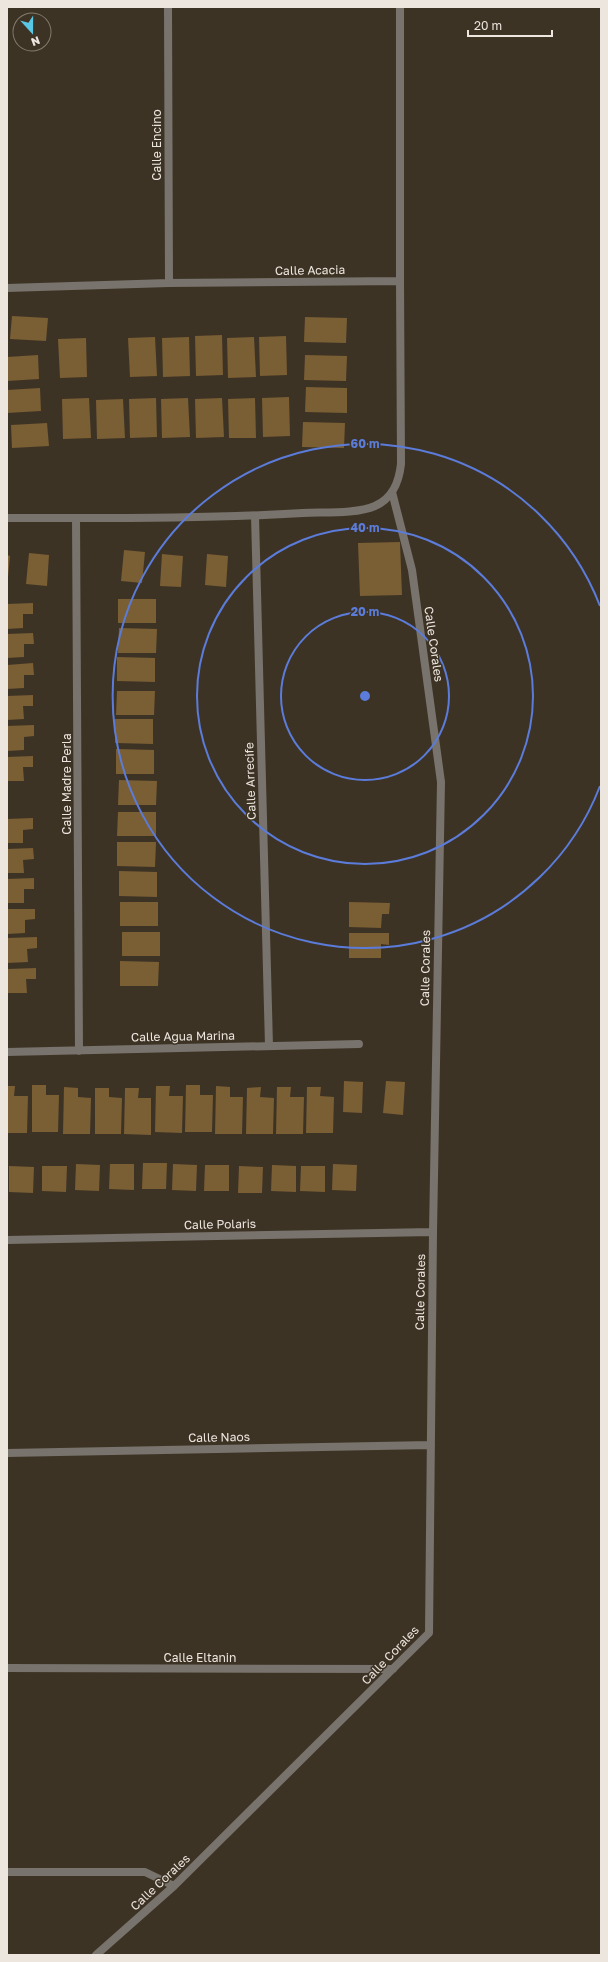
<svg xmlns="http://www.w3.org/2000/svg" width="608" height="1962" font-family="'Golos Text',sans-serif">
<rect width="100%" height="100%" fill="#3d3325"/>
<path fill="#7a5e34" d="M 12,316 L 48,318 L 46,341 L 10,339 Z
M 305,317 L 347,318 L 346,343 L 304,342 Z
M 222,335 L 223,375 L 196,376 L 195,336 Z
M 286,336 L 287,375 L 260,376 L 259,337 Z
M 155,337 L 157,376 L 130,377 L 128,338 Z
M 189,337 L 190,376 L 163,377 L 162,338 Z
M 254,337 L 256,377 L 228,378 L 227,338 Z
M 86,338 L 87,377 L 60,378 L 58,339 Z
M 38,355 L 39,379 L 7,381 L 7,357 Z
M 305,355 L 347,356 L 346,381 L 304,380 Z
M 306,387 L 347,388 L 347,413 L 305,412 Z
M 40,388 L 41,411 L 7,413 L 7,390 Z
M 289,397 L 290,436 L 263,437 L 262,398 Z
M 89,398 L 91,438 L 63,439 L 62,399 Z
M 156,398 L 157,437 L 130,438 L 129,399 Z
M 188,398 L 190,437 L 162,438 L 161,399 Z
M 222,398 L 224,437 L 196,438 L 195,399 Z
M 255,398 L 256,438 L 229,438 L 228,399 Z
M 123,399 L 125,438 L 97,439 L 96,400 Z
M 303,422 L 345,423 L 344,448 L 302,447 Z
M 47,423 L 49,446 L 12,448 L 11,425 Z
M 400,542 L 402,595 L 360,596 L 358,543 Z
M 124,550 L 145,552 L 142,583 L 121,581 Z
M 29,553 L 49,555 L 47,586 L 26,584 Z
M 162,554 L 183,556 L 181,587 L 160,586 Z
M 207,554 L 228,556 L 226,587 L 205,585 Z
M 7,555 L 10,556 L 8,577 L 7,577 Z
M 118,599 L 156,599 L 156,623 L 118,623 Z
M 33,603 L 33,614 L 23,614 L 23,628 L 7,629 L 7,604 Z
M 119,628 L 157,629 L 156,653 L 118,653 Z
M 33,633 L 34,644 L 24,644 L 24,657 L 7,658 L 7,634 Z
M 117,657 L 155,658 L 155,682 L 117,681 Z
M 33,663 L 34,675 L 24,675 L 24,688 L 7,689 L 7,665 Z
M 117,691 L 155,691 L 154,715 L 116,715 Z
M 33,695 L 33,706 L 23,706 L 24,719 L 7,720 L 7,696 Z
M 115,719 L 153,719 L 153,744 L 115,743 Z
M 34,725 L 34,736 L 24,737 L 24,750 L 7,751 L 7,726 Z
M 116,749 L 154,750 L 154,774 L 116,774 Z
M 33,756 L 33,767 L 23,767 L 24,781 L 7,781 L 7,757 Z
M 119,780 L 157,781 L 156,805 L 118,805 Z
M 118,812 L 156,812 L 156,836 L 117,836 Z
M 33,818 L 33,829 L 23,830 L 23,843 L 7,843 L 7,819 Z
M 117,842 L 156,842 L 155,867 L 117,866 Z
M 33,848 L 34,859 L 23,860 L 24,873 L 7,873 L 7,849 Z
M 119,871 L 157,872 L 157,897 L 119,896 Z
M 34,878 L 34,889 L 24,889 L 24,903 L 7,903 L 7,879 Z
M 120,902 L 158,902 L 158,926 L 120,926 Z
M 349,902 L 390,903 L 389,914 L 382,914 L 381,928 L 349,927 Z
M 7,909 L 35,909 L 35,919 L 25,920 L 25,933 L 7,934 Z
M 122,932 L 160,932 L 160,956 L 122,956 Z
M 349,933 L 389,933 L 389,945 L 381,944 L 381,958 L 349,958 Z
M 37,937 L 37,948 L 27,949 L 28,962 L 7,963 L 7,938 Z
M 120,961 L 159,962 L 158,986 L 120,986 Z
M 36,968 L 36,979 L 26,979 L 27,993 L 7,993 L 7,969 Z
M 344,1081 L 363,1082 L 362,1113 L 343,1112 Z
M 386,1081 L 405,1082 L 403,1115 L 383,1113 Z
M 32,1085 L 46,1085 L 46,1095 L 59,1095 L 58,1132 L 32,1132 Z
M 186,1085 L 200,1085 L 200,1095 L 213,1095 L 212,1132 L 185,1132 Z
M 7,1086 L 15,1086 L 14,1096 L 28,1096 L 27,1133 L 7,1133 Z
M 156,1086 L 170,1086 L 169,1096 L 183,1096 L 182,1133 L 155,1132 Z
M 216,1086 L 230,1087 L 230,1097 L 243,1097 L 242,1134 L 215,1134 Z
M 64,1087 L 78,1088 L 78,1097 L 91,1098 L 90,1134 L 63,1134 Z
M 261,1087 L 260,1097 L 274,1098 L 273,1134 L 246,1134 L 247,1088 Z
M 277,1087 L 291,1087 L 290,1097 L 304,1097 L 303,1134 L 276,1134 Z
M 307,1087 L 321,1087 L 320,1096 L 334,1097 L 333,1133 L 306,1133 Z
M 95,1088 L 109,1088 L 109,1097 L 122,1098 L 121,1134 L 95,1134 Z
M 125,1088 L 139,1088 L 138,1098 L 151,1098 L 151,1135 L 124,1134 Z
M 143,1163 L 167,1163 L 166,1189 L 142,1189 Z
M 76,1164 L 100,1165 L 99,1191 L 75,1190 Z
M 110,1164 L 134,1164 L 134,1190 L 109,1189 Z
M 173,1164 L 197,1165 L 196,1191 L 172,1190 Z
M 333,1164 L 357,1165 L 356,1191 L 332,1190 Z
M 205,1165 L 229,1165 L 229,1191 L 204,1191 Z
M 272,1165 L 296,1166 L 296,1192 L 271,1191 Z
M 9,1166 L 34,1167 L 33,1193 L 9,1192 Z
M 42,1166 L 67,1166 L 66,1192 L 42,1191 Z
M 239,1166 L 263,1167 L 262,1193 L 238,1193 Z
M 301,1166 L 325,1166 L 325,1192 L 300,1191 Z"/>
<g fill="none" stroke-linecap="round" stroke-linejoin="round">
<path stroke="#78736c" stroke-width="8" d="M 168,7 L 169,283
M 400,7 L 400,281
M 7,288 L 169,283 L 400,281 L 401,464 C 399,482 393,498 375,506 C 357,514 324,512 303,513 C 205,519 106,518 7,518
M 255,516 L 269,1046
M 76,518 L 79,1051
M 7,1052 L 359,1044
M 7,1240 L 433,1232
M 7,1453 L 431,1445
M 7,1668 L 393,1669
M 7,1872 L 145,1872 L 174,1886
M 96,1955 L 174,1886 L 429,1633 L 433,1232 L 441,782 L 412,570 L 392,492"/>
</g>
<g fill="none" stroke="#5b7cda" stroke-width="2">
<circle cx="365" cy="696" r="84"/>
<circle cx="365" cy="696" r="168"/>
<path d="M600 786A252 252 0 1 1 600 606"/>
</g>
<g text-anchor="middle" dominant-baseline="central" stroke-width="3" stroke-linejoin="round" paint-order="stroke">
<g font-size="12" fill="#ede6de" stroke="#3d3325">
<text transform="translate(156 145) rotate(-90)">Calle Encino</text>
<text transform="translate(310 270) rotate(-1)">Calle Acacia</text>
<text transform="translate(434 644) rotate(82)">Calle Corales</text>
<text transform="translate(250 781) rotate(-92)">Calle Arrecife</text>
<text transform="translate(66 784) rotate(-90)">Calle Madre Perla</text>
<text transform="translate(425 968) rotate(-89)">Calle Corales</text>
<text transform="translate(183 1036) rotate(-1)">Calle Agua Marina</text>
<text transform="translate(220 1224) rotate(-1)">Calle Polaris</text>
<text transform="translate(420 1292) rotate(-89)">Calle Corales</text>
<text transform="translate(219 1437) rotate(-1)">Calle Naos</text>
<text transform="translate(390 1655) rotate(-46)">Calle Corales</text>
<text x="200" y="1657">Calle Eltanin</text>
<text transform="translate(160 1882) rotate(-43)">Calle Corales</text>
</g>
</g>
<circle cx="365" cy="696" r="6" fill="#5b7cda" stroke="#3d3325" stroke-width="2"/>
<g font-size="12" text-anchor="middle" font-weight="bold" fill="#5b7cda" stroke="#3d3325" stroke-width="3" stroke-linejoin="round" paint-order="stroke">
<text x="365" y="448">60 m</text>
<text x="365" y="532">40 m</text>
<text x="365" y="616">20 m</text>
</g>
<rect width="608" height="1962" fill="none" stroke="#ede6de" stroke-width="16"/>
<g transform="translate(32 32) rotate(159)"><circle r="19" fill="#3d3325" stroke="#837b6f"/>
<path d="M0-3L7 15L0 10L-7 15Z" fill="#59c8e5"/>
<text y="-6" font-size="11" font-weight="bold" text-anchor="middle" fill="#ede6de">N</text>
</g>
<path d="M468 30v6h84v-6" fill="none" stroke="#ede6de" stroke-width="2"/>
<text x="474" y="30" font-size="12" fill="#ede6de" stroke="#3d3325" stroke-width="3" paint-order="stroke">20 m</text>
</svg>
